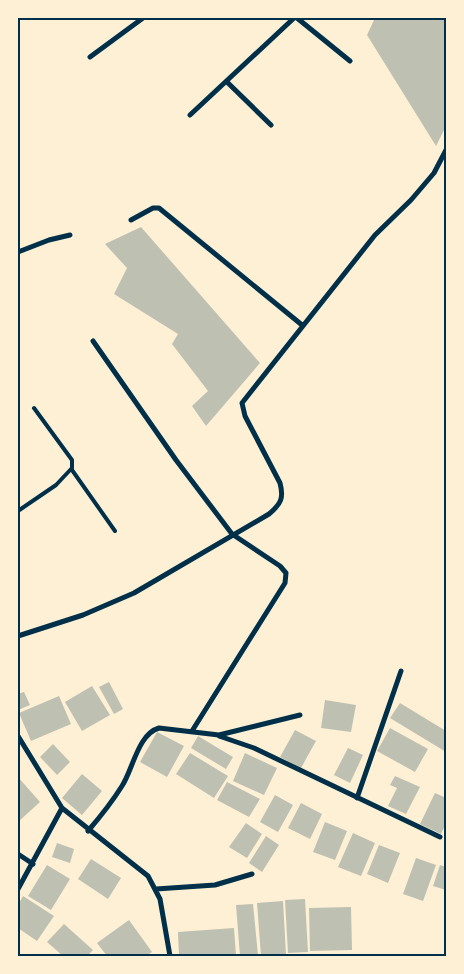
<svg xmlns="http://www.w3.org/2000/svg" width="464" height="974" font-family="'Noto Sans',sans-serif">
<rect width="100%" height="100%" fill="#fdf0d5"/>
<path fill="#bec0b2" d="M 375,18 L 446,19 L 446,126 L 436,146 L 367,35 Z
M 141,227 L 260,363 L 206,426 L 192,406 L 208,391 L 172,344 L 178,334 L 114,294 L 127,268 L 105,244 Z
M 109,682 L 123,709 L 114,714 L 99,687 Z
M 92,686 L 110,715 L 82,731 L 65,702 Z
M 24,692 L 30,705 L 18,710 L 18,694 Z
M 59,696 L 71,724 L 31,741 L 19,713 Z
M 325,700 L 356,705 L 351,732 L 321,728 Z
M 400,703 L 446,731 L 446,752 L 390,718 Z
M 390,728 L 428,749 L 415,772 L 377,751 Z
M 295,730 L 316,741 L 301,768 L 280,757 Z
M 157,732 L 184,746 L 167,777 L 140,762 Z
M 198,736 L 233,757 L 226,769 L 191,748 Z
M 53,744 L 70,762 L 57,775 L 40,757 Z
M 348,748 L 363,755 L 350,783 L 334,775 Z
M 190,753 L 228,776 L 214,798 L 176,774 Z
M 245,753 L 277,768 L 264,795 L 233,781 Z
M 82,774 L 102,791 L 82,815 L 62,798 Z
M 395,776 L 420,787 L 406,814 L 388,806 L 397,788 L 390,785 Z
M 18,777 L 40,802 L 18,822 Z
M 227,782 L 260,799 L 249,817 L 217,800 Z
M 435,793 L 446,798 L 446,823 L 441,834 L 420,824 Z
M 275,795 L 293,805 L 278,832 L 260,822 Z
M 301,803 L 322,814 L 310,839 L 288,828 Z
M 325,822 L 347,831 L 335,860 L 313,852 Z
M 246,823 L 262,834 L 247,858 L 229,847 Z
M 353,833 L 375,843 L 361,876 L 338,867 Z
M 266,836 L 279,845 L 262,872 L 249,863 Z
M 57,843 L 74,849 L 70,863 L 52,857 Z
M 379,845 L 400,853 L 388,883 L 367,874 Z
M 416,858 L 436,865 L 423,901 L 403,894 Z
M 91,859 L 121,878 L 108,899 L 78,879 Z
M 47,865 L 70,879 L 51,910 L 28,896 Z
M 440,865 L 446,867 L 446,890 L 433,886 Z
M 23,896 L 54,916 L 37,941 L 18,928 L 18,905 Z
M 305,899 L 308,952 L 288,953 L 285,900 Z
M 283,901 L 286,955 L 261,956 L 257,903 Z
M 253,904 L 258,955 L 240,956 L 236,905 Z
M 351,907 L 352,950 L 310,951 L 309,908 Z
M 129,920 L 152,952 L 146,956 L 107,956 L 97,943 Z
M 64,924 L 93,950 L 87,956 L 63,956 L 47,942 Z
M 234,928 L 236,956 L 179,956 L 178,932 Z"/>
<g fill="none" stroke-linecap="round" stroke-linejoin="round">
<path stroke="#003049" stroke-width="4" d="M 72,470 L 115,531
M 18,511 L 56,485 L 72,468 L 72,460 L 34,408"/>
<path stroke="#003049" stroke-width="5" d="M 297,18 L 350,61
M 90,57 L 143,18
M 227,82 L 271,125
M 190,115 L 294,18
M 131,220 L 153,208 L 159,208 L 302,325
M 18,252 L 49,240 L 70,235
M 93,341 L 176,460 L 232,534 L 280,566 L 286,573 L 285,583 L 192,731
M 18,636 L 83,615 L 134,593 L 269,514 C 281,504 284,498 280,483 L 245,416 L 242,403 L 375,235 L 411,200 L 434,173 L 446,150
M 18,736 L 62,808 L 148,876 L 160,899 L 170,956
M 219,736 L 254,748 L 440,837
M 357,798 L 401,671
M 88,831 C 100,817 112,802 122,786 C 133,769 138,734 159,728 L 219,735 L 300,715
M 18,854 L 33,864
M 18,889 L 62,808
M 156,889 L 215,885 L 252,874"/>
</g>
<rect width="464" height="974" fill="none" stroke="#fdf0d5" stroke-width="38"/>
<rect x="19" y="19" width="426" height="936" fill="none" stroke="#003049" stroke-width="2"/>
</svg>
